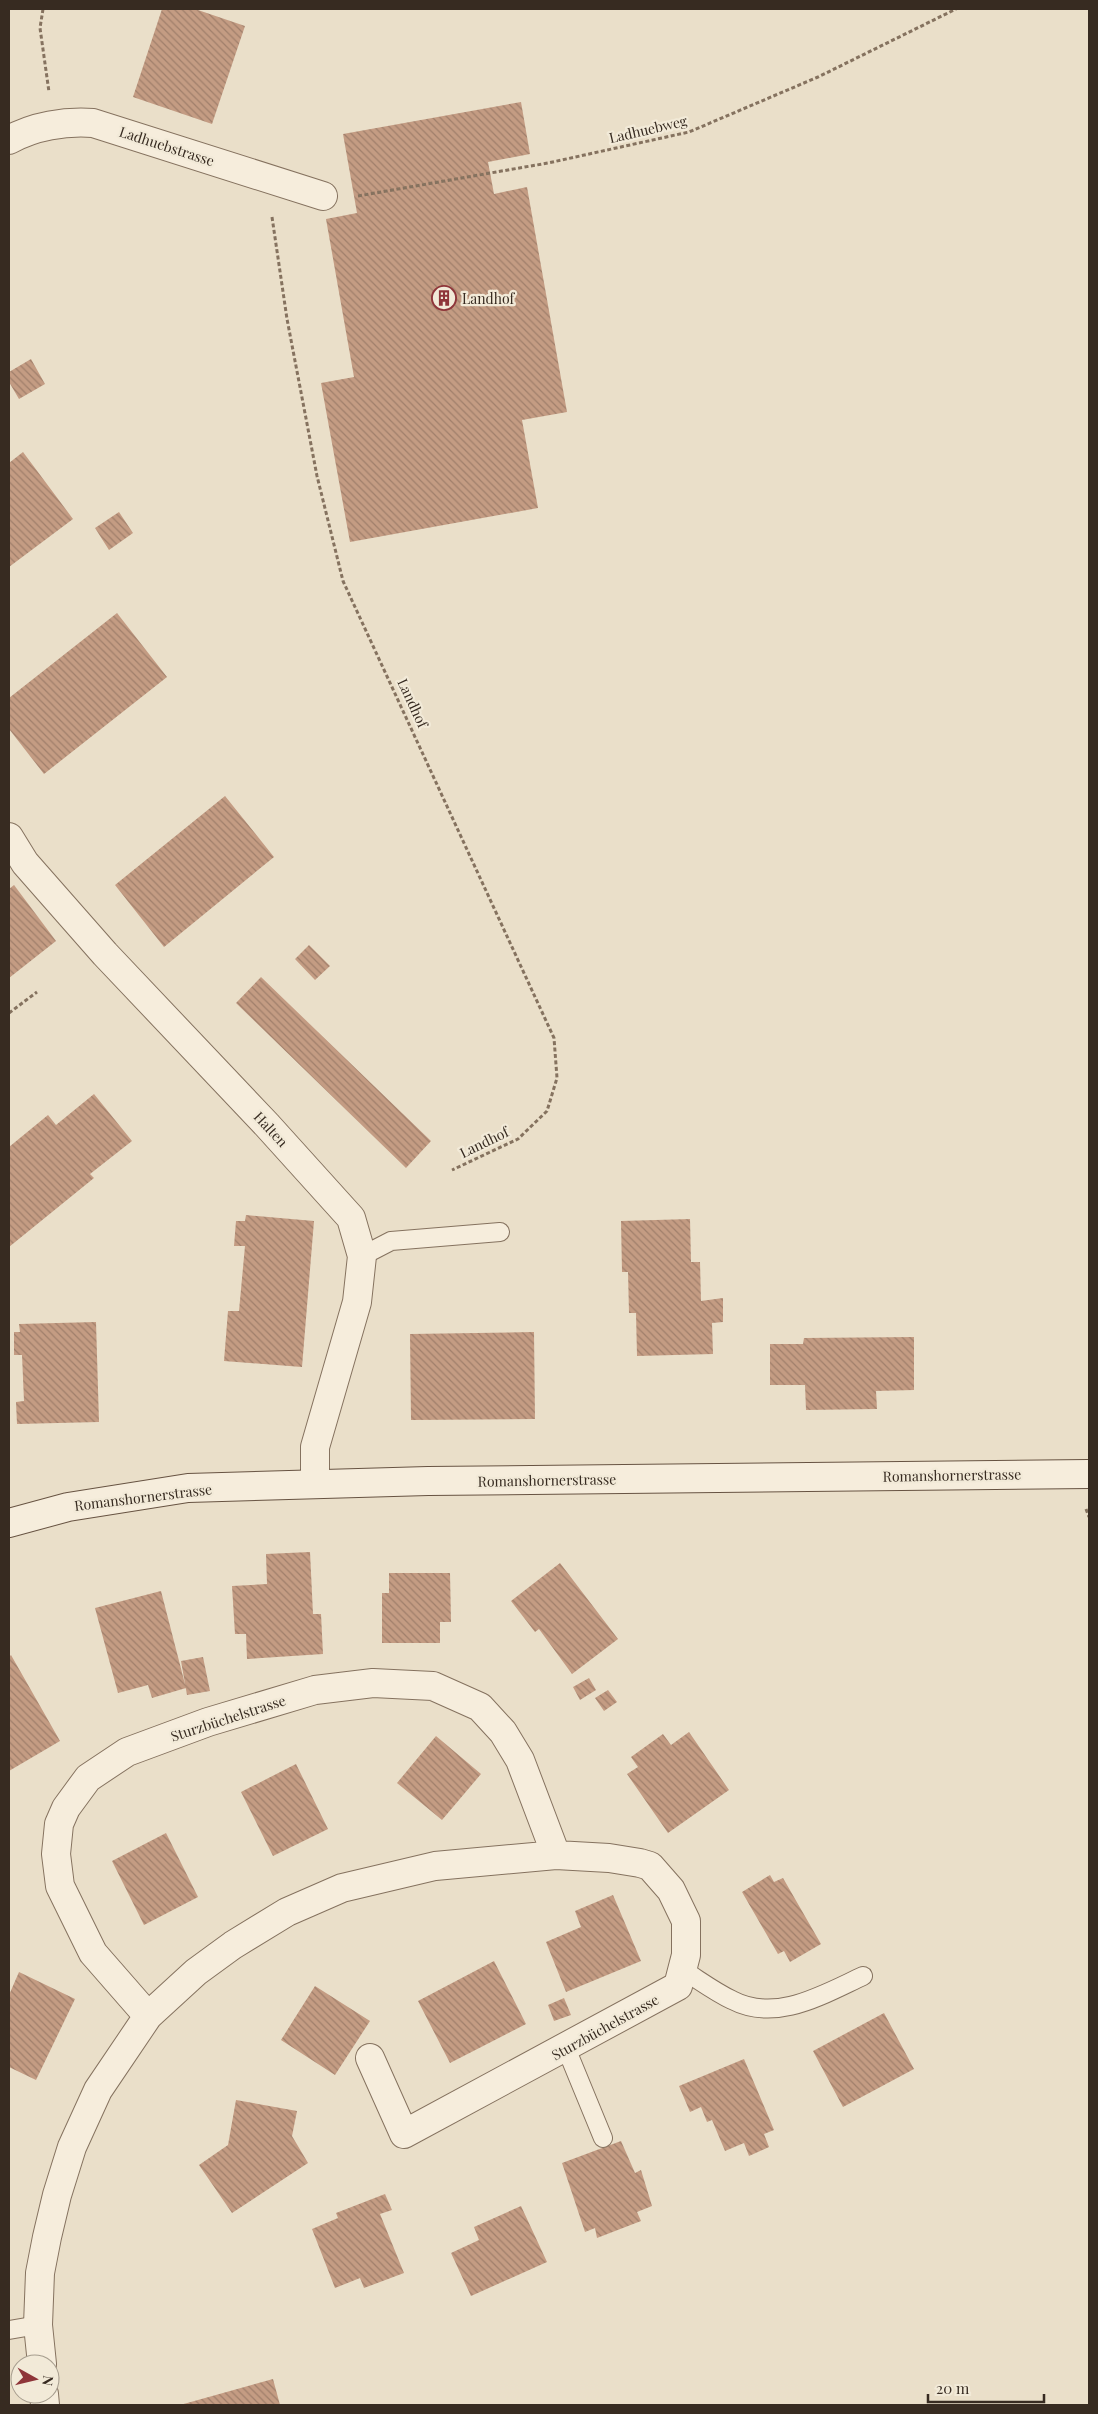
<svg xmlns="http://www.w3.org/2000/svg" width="1098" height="2414" font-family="'Playfair Display',serif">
<defs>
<pattern id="building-back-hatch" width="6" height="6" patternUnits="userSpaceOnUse" patternTransform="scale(1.25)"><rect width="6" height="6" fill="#c49c83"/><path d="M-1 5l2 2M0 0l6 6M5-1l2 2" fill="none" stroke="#a07f6b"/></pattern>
</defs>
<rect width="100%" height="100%" fill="#eadfc9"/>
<path fill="url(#building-back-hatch)" d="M 162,9 L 195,9 L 245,26 L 212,124 L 133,97 Z
M 521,102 L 530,154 L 488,162 L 494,194 L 527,187 L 567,412 L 522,420 L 538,508 L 350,542 L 321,383 L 354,377 L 326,219 L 357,213 L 343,134 Z
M 31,359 L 45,384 L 19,399 L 9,382 L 9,372 Z
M 23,452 L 73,519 L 9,567 L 9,463 Z
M 119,512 L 133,533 L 109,550 L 95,528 Z
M 117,613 L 167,677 L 44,774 L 9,729 L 9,698 Z
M 225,796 L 274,857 L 164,947 L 115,885 Z
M 14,885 L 56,941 L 9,978 L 9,889 Z
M 309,945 L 330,966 L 315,980 L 295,959 Z
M 261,977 L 431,1141 L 406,1168 L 236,1003 Z
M 94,1094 L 132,1141 L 90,1174 L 94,1178 L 9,1247 L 9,1147 L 48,1115 L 56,1125 Z
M 246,1215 L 314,1221 L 302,1367 L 224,1361 L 228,1311 L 239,1311 L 245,1246 L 234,1246 L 236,1221 L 245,1221 Z
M 690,1219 L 691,1262 L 700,1262 L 701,1301 L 723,1298 L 723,1322 L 712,1323 L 713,1354 L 637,1356 L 636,1313 L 629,1313 L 628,1272 L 622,1272 L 621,1221 Z
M 96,1322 L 99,1422 L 17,1424 L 16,1402 L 24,1401 L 22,1355 L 14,1355 L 14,1332 L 20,1332 L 19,1324 Z
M 534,1332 L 535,1419 L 411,1420 L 410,1334 Z
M 914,1337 L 914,1390 L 876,1391 L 877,1409 L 806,1410 L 805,1385 L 770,1385 L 770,1344 L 803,1344 L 804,1338 Z
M 310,1552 L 313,1614 L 321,1614 L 323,1654 L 247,1659 L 246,1634 L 235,1634 L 232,1586 L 267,1584 L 266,1554 Z
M 560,1563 L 618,1639 L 572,1674 L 539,1629 L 535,1632 L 511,1601 Z
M 389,1573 L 450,1573 L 451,1622 L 440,1622 L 440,1643 L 382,1643 L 382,1593 L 389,1593 Z
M 161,1591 L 186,1688 L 152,1698 L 148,1685 L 118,1693 L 95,1608 Z
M 11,1655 L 60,1741 L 9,1771 L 9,1657 Z
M 203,1657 L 210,1691 L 187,1695 L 181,1661 Z
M 589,1678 L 596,1690 L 580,1700 L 573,1687 Z
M 608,1690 L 617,1702 L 604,1711 L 595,1698 Z
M 689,1732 L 729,1790 L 668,1833 L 627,1774 L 638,1767 L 631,1757 L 663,1734 L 671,1745 Z
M 436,1736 L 481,1774 L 442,1820 L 397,1783 Z
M 296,1764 L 328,1829 L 273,1856 L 241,1792 Z
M 166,1833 L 198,1897 L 144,1925 L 112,1861 Z
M 770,1875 L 774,1882 L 783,1878 L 821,1944 L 790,1962 L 784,1951 L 778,1954 L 742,1892 Z
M 613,1895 L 641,1961 L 566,1992 L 546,1942 L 581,1927 L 575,1911 Z
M 494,1961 L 526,2024 L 450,2063 L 418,2001 Z
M 19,1972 L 75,1999 L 36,2080 L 9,2067 L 9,1995 Z
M 315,1986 L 370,2021 L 335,2075 L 281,2040 Z
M 564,1998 L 571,2015 L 554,2021 L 548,2005 Z
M 884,2013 L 914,2069 L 843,2107 L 813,2051 Z
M 744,2059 L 774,2130 L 764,2134 L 769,2147 L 749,2156 L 744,2143 L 725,2151 L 712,2120 L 707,2122 L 701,2107 L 690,2112 L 679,2086 Z
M 236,2100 L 297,2111 L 292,2136 L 308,2163 L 232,2213 L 199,2165 L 228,2145 Z
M 621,2141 L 635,2173 L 641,2170 L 652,2206 L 637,2212 L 641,2221 L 597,2238 L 595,2228 L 585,2232 L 562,2163 Z
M 385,2194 L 392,2210 L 380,2214 L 404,2273 L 364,2288 L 360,2278 L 335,2288 L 312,2229 L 338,2218 L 336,2213 Z
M 521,2206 L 547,2262 L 471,2296 L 451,2253 L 479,2240 L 474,2227 Z
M 273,2379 L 280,2405 L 180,2405 Z"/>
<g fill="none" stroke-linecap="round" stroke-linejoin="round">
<defs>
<path id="service" d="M 362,1256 L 391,1241 L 500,1232
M 683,1970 C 699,1980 715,1992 732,2000 C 776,2023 822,1995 863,1976
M 566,2048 L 603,2138
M 9,2330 L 38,2325"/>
<path id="minor" d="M 9,140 C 34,126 65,121 93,123 L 323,196
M 9,837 L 25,863 L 105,954 L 267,1125 L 351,1218 L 362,1256 L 357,1302 L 315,1447 L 315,1483
M 148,2016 L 93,1953 L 60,1886 L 56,1854 L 59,1824 L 66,1808 L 88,1778 L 127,1752 L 208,1722 L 315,1690 L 373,1683 L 433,1686 L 480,1707 L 503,1732 L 520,1760 L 556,1855
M 42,2364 L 38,2325 L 40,2273 L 47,2237 L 57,2195 L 72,2147 L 98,2090 L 148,2016 L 196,1972 L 233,1945 L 287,1912 L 342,1888 L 435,1866 L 556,1855 L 609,1858 L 640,1863 L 650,1866 L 671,1890 L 686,1921 L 686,1955 L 678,1986 L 404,2134 L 370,2058
M 44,2394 L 45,2405"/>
<path id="secondary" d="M 9,1523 L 68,1507 L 188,1488 L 428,1481 L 1089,1474"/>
</defs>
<use href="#service" stroke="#85725f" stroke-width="20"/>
<use href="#minor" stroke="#85725f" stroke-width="30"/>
<use href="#secondary" stroke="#675342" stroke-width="30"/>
<path stroke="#85725f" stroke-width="3" stroke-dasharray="4 2.5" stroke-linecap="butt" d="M 43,9 L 40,28 L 49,92
M 358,196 L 548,163 L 689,132 L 818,77 L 956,9
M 272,217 L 287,319 L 317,476 L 343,581 L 554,1038 L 557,1078 L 547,1111 L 518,1139 L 452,1170
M 9,1013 L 37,992
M 1086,1509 L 1089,1517"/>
<use href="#service" stroke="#f6eddc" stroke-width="18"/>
<use href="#minor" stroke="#f6eddc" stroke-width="28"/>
<use href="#secondary" stroke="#f6eddc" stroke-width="28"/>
</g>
<defs>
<symbol id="building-ring" viewBox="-11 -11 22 22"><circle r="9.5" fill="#f2ead8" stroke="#8e3539" stroke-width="1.5"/><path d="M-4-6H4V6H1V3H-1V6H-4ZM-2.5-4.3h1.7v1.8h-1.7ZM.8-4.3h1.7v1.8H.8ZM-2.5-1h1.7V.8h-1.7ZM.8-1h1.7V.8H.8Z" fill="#8e3539"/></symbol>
</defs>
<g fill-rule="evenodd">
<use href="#building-ring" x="430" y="284" width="28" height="28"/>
</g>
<g text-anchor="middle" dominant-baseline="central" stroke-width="4.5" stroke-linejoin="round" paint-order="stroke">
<g font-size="14" fill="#372b21" stroke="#f2ead8">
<text transform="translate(648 129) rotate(-13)">Ladhuebweg</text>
<text transform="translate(167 146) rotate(18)">Ladhuebstrasse</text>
<text transform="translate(413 703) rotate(65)">Landhof</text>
<text transform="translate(271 1129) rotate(47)">Halten</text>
<text transform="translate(484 1142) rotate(-26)">Landhof</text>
<text transform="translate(952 1475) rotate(-1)">Romanshornerstrasse</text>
<text transform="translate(547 1480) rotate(-1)">Romanshornerstrasse</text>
<text transform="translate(143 1497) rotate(-7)">Romanshornerstrasse</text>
<text transform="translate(228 1718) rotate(-18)">Sturzbüchelstrasse</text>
<text transform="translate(605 2027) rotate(-29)">Sturzbüchelstrasse</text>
</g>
<g font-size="14" fill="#372b21" stroke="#f2ead8" text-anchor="start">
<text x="462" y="298">Landhof</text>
</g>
</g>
<rect width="1098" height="2414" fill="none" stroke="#372b21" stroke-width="20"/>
<g transform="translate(35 2379) rotate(98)"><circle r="24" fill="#f2ead8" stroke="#a79e8f"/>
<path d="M0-4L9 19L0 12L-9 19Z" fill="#8e3539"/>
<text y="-8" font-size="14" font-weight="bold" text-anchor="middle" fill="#372b21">N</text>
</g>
<path d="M928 2394v8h116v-8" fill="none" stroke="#372b21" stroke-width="2.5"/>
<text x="936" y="2394" font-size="15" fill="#372b21" stroke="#f2ead8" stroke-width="4" paint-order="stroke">20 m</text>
</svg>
